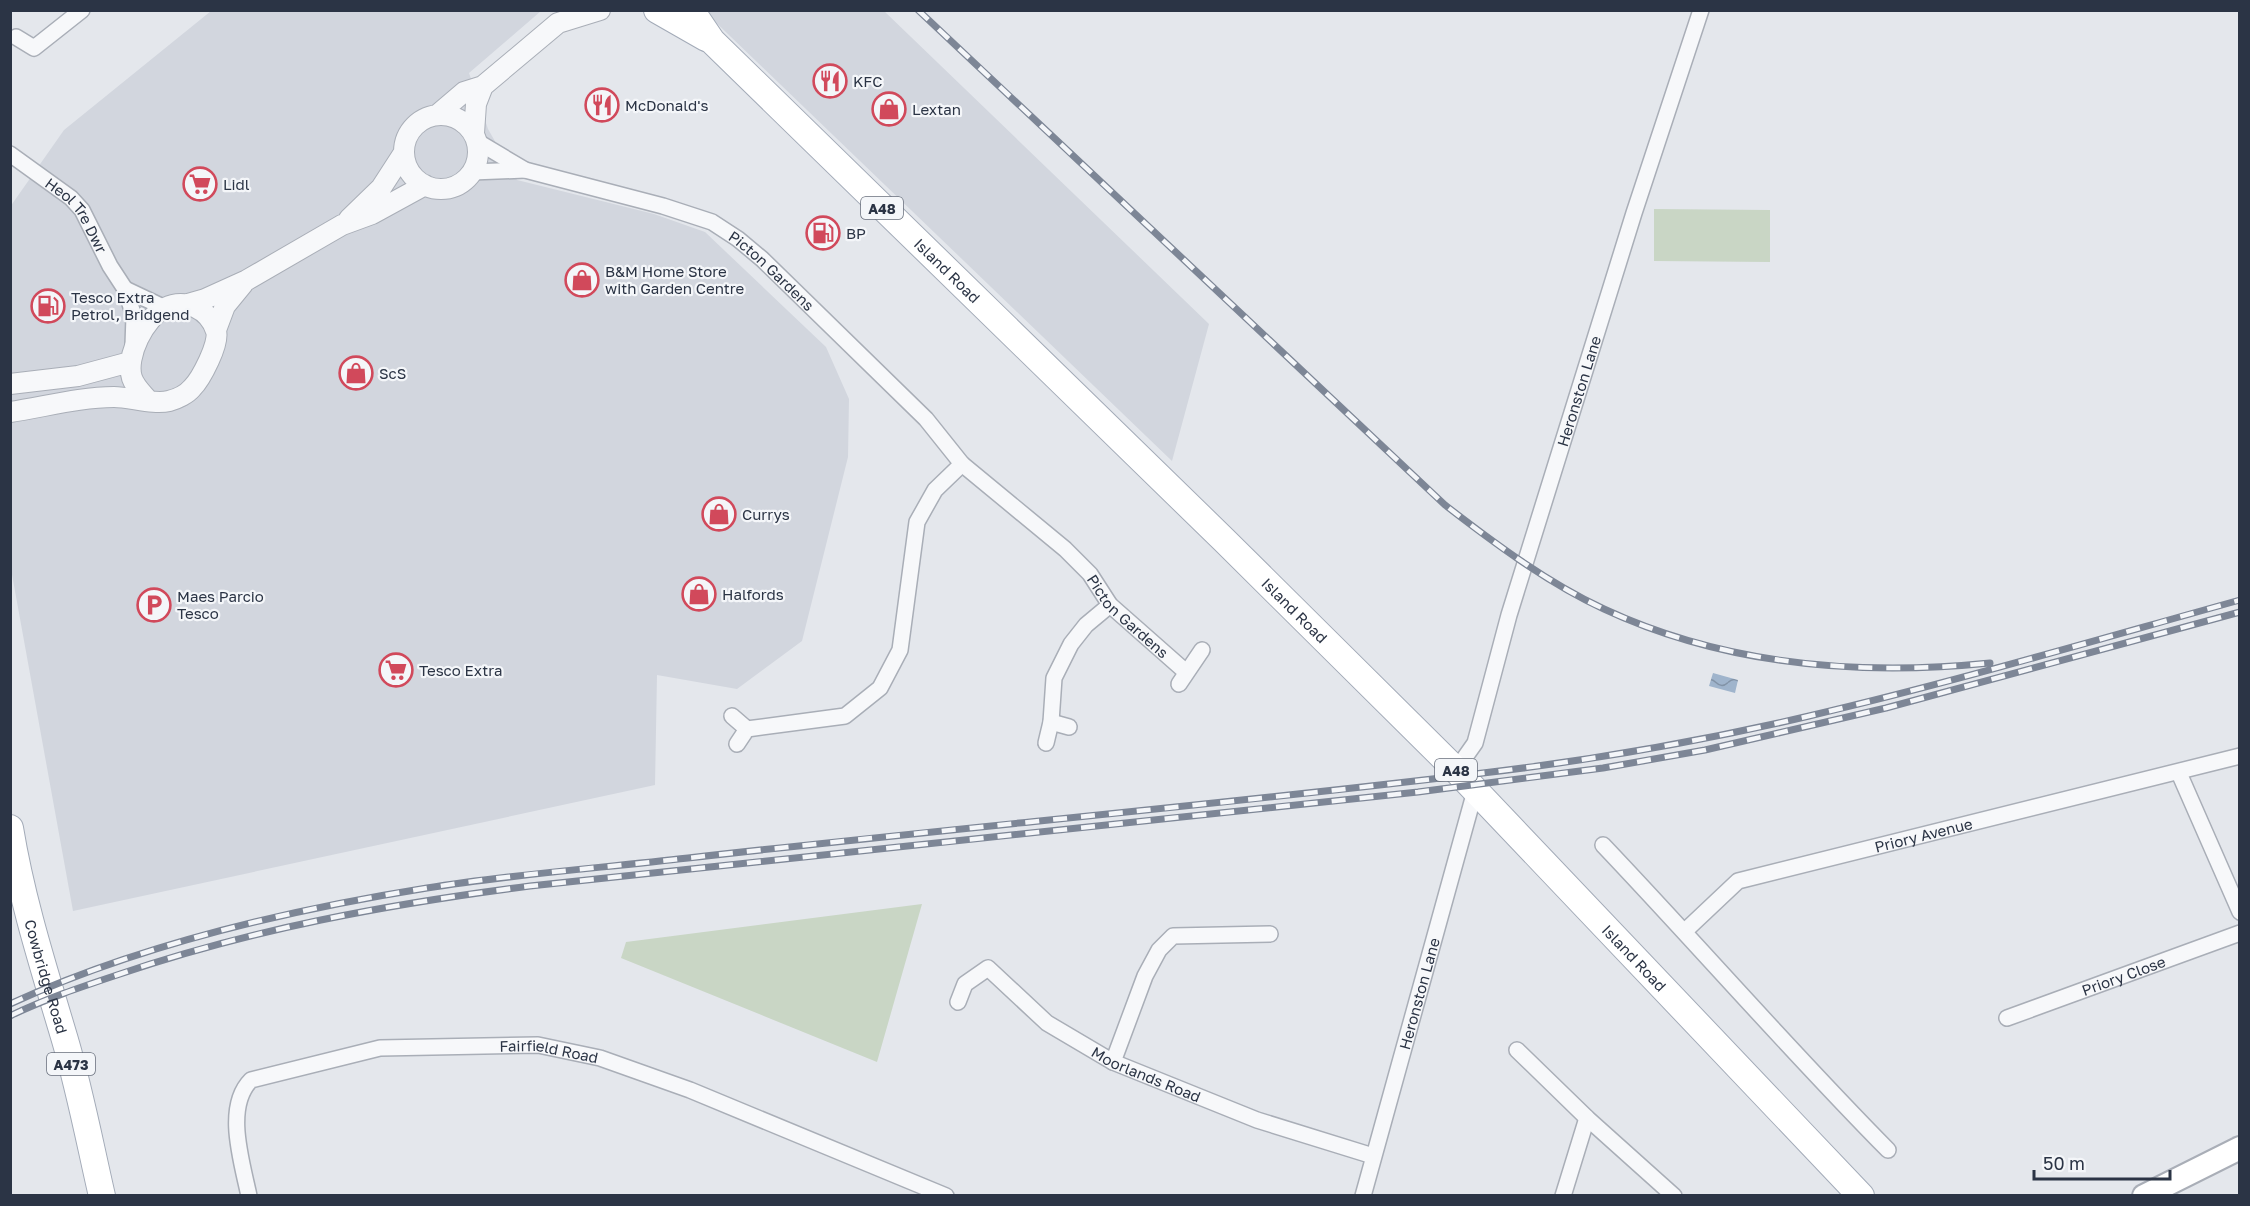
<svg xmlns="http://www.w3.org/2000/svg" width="2250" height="1206" font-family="'Golos Text',sans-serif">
<defs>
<pattern id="water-waves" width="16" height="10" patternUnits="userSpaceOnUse" patternTransform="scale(1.5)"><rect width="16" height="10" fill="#9fb4cc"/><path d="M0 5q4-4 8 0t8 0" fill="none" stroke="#8293a7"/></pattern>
</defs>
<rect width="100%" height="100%" fill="#e4e7ec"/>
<path fill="#d2d6de" d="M 211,11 L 541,11 L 469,73 L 488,129 L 517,180 L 654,214 L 705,232 L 826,347 L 849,399 L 848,457 L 802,641 L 737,689 L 657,675 L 655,785 L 73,911 L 11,569 L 10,207 L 64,130 Z
M 704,11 L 884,11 L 1209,324 L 1172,461 Z"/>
<path fill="#c9d6c5" d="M 1654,209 L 1770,210 L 1770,262 L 1654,261 Z
M 922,904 L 877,1062 L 621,958 L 626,942 Z"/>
<path fill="url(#water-waves)" d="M 1713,673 L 1738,680 L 1735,693 L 1709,686 Z"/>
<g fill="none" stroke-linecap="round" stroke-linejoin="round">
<defs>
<g id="minor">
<path d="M 16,37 L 34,48 L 82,10"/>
<path id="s1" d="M 478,142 L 525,170 L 663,206 L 712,222 L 738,239 L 762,259 L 926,419 L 962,464 L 1065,549 L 1090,574 L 1110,605 L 1186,672"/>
<path id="s2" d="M 10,154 L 71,198 L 82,210 L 110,266 L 125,289 L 134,316 L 133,345"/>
<path d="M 472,172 L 525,170"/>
<path d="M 125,289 L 165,308"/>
<path d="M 1179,684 L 1202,650"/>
<path d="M 732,716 L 747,729"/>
<path d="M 1051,722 L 1069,727"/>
<path d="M 1046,743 L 1051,722 L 1054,678 L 1071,644 L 1086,625 L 1110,605"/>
<path d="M 737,744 L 747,729 L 845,716 L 880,688 L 900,650 L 917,522 L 935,490 L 962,464"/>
<path id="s3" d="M 1456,770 L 1475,743 L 1509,615 L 1634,213 L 1701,10"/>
<path d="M 2179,773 L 2240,912"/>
<path d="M 1603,845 C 1699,946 1790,1051 1888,1150"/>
<path id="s4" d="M 1685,931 L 1738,881 L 2240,756"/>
<path id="s5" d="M 958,1002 L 965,984 L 988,968 L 1047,1023 L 1113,1062 L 1257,1120 L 1373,1156"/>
<path id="s6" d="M 2007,1018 L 2240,933"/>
<path d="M 1517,1050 L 1587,1118 L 1674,1196"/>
<path d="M 1113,1062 L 1145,976 L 1159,950 L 1173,936 L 1270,934"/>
<path id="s7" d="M 249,1196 C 242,1162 224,1107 251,1080 L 380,1048 L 538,1045 L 600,1058 L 690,1090 L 946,1196"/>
<path id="s8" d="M 1363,1196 L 1475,791"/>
<path d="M 1563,1196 L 1587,1118"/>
</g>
<path id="tertiary" d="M404 152a37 37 0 1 1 74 0a37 37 0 1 1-74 0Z
M 437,115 L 464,92 L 483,86 L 558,23 L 600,10
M 474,133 L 476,104 L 483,86
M 349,219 L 381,188 L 403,154
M 184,305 L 205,299 L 247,280 L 342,225 L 372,214 L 425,185
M 216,330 L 225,306 L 243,284
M 10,384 L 78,376 L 130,362
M 10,412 C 44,407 80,397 114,397 C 130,397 154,405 169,401 C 177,399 187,394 192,388 C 201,379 220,343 216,331 C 209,309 185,298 165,308 C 145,317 125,357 132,378 C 135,387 142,393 148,400"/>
<path id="secondary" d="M 2144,1196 L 2240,1148"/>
<g id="primary">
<path d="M 657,10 L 706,38"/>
<path id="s9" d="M 691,10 L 712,41 L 1224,540 L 1456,770 L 1861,1196"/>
<path id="s10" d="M 10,828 C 22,901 44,969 65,1040 C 80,1091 90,1144 102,1196"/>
</g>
</defs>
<use href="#minor" stroke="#a9aeb7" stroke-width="18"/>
<use href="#tertiary" stroke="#a9aeb7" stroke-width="22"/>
<use href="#secondary" stroke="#a9aeb7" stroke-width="26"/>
<use href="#primary" stroke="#a3abb8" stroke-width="28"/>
<use href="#minor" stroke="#f7f8fa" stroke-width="15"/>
<use href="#tertiary" stroke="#f7f8fa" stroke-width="20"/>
<use href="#secondary" stroke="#fff" stroke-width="22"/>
<use href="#primary" stroke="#fff" stroke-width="26"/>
<defs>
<path id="rail" d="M 918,10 L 1445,505 C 1494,543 1548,583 1604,609 C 1724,665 1860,676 1990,663
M 10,1004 C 139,945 288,910 427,888 C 514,874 601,868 688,858 C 953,828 1219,805 1483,773 C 1593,760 1702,741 1809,716 C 1954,682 2096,640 2240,600
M 10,1016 C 45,999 81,987 117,975 C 251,929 389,904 530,886 L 1418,792 L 1603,768 L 1705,750 L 1886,708 L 2240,612"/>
</defs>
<use href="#rail" stroke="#7d8696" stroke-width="7"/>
<use href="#rail" stroke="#f4f6f9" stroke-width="4.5" stroke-dasharray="14" stroke-linecap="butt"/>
</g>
<defs>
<symbol id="restaurant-ring" viewBox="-11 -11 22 22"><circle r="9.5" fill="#f4f6f9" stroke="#d1495b" stroke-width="1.5"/><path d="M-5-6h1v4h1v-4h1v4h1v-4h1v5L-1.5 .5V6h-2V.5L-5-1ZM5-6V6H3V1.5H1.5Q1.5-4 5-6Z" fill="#d1495b"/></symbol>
<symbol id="shop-ring" viewBox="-11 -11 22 22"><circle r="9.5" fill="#f4f6f9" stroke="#d1495b" stroke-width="1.5"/><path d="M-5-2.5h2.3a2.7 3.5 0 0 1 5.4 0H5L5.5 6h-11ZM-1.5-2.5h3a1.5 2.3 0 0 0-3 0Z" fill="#d1495b"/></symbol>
<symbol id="supermarket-ring" viewBox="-11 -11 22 22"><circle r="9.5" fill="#f4f6f9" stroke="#d1495b" stroke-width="1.5"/><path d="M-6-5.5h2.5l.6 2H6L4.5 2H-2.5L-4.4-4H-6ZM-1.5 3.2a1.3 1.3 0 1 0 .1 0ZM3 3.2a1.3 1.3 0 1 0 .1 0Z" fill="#d1495b"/></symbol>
<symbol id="fuel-ring" viewBox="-11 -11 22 22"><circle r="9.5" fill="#f4f6f9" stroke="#d1495b" stroke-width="1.5"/><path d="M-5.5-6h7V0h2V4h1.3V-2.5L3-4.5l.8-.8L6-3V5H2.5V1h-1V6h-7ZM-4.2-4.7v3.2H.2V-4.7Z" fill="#d1495b"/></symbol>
<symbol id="parking-ring" viewBox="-11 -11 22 22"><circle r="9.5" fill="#f4f6f9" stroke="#d1495b" stroke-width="1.5"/><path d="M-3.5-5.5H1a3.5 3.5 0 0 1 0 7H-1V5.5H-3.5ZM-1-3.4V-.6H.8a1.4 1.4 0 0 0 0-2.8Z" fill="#d1495b"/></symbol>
</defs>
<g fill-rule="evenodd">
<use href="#restaurant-ring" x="811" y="62" width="38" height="38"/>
<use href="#restaurant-ring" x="583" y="86" width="38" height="38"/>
<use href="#shop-ring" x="870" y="90" width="38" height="38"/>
<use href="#supermarket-ring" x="181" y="165" width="38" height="38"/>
<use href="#fuel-ring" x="804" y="214" width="38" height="38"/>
<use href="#shop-ring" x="563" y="261" width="38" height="38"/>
<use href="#fuel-ring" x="29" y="287" width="38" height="38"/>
<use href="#shop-ring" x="337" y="354" width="38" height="38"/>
<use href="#shop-ring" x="700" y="495" width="38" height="38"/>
<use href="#shop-ring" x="680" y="575" width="38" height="38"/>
<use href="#parking-ring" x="135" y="586" width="38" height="38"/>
<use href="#supermarket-ring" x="377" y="651" width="38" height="38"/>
</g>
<g text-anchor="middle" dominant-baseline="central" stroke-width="4.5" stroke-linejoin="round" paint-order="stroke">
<g fill="#f4f6f9" stroke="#676e7b" stroke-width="1.5">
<rect x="861" y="197" width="42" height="22" rx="4.5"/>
<rect x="1435" y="759" width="42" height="22" rx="4.5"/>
<rect x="47" y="1053" width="48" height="22" rx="4.5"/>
</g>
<g font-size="14" font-weight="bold" fill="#2b3445">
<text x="882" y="208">A48</text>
<text x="1456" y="770">A48</text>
<text x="71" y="1064">A473</text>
</g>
<g font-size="15" fill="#2b3445" stroke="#f4f6f9" text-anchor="start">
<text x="853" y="81">KFC</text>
<text x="625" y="105">McDonald's</text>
<text x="912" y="109">Lextan</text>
<text x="223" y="184">Lidl</text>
<text x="846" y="233">BP</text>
<text x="605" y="271">B&amp;M Home Store<tspan x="605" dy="17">with Garden Centre</tspan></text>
<text x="71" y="297">Tesco Extra<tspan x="71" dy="17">Petrol, Bridgend</tspan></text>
<text x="379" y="373">ScS</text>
<text x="742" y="514">Currys</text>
<text x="722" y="594">Halfords</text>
<text x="177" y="596">Maes Parcio<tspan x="177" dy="17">Tesco</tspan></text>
<text x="419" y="670">Tesco Extra</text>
</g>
<g font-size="15" fill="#2b3445" stroke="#f4f6f9">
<text stroke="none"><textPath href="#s2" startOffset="92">Heol Tre Dwr</textPath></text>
<text stroke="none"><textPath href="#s1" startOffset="326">Picton Gardens</textPath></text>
<text stroke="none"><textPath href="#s9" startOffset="366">Island Road</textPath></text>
<text stroke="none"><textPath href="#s3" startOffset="400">Heronston Lane</textPath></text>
<text stroke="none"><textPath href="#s9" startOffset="852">Island Road</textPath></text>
<text stroke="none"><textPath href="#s1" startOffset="824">Picton Gardens</textPath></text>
<text stroke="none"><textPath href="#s4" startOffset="264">Priory Avenue</textPath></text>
<text stroke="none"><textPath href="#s9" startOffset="1338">Island Road</textPath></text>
<text stroke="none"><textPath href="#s6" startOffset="124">Priory Close</textPath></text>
<text stroke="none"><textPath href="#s10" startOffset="153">Cowbridge Road</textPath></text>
<text stroke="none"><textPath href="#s8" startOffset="210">Heronston Lane</textPath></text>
<text stroke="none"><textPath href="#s7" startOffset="423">Fairfield Road</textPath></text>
<text stroke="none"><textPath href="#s5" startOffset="240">Moorlands Road</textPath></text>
</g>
</g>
<rect width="2250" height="1206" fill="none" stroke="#2b3445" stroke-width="24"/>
<path d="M2034 1170v9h136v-9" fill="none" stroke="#2b3445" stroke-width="3"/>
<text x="2043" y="1170" font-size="18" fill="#2b3445" stroke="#f4f6f9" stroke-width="4.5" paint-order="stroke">50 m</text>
</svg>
